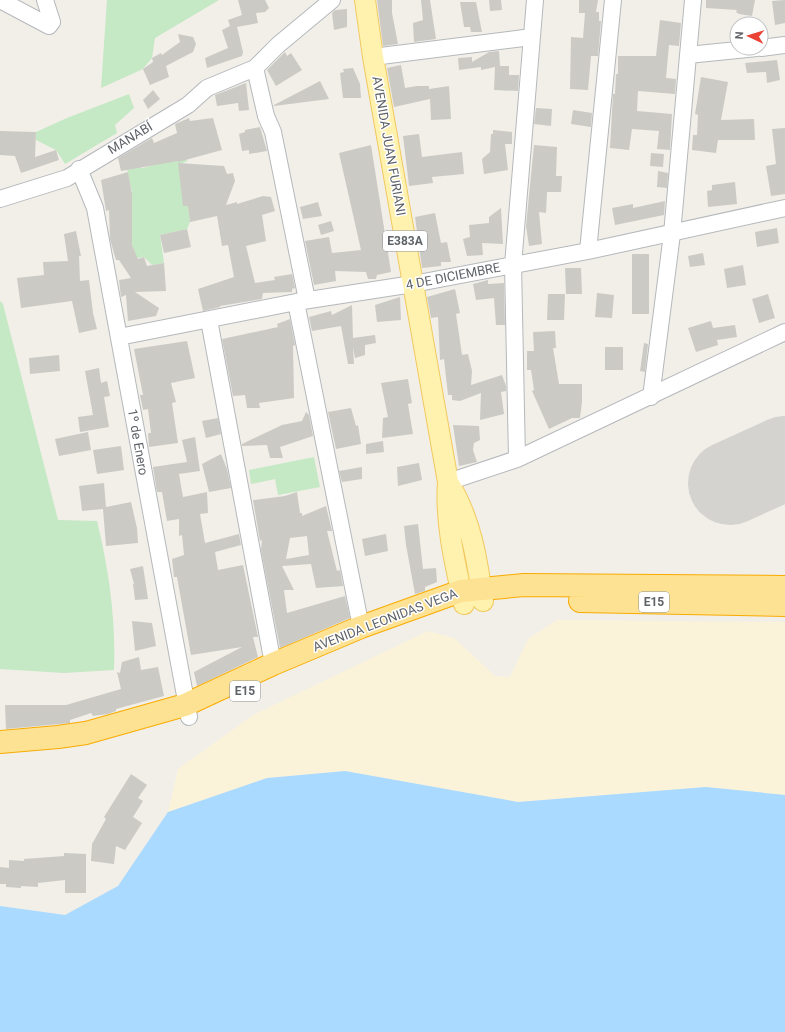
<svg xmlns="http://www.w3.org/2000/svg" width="785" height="1032" font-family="Roboto,sans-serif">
<rect width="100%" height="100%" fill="#f1efe8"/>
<path fill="#c5e8c5" d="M 107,0 L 219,0 L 155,38 L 152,58 L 143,69 L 101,88 Z
M 129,94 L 134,108 L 115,125 L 117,133 L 65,164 L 56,150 L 36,140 L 36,132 L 67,118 Z
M 187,156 L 187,161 L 179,165 L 184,206 L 188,206 L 190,222 L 187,229 L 160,235 L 164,263 L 152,265 L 144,257 L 137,258 L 132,245 L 132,210 L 126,207 L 123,195 L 132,192 L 127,169 L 138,167 L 143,168 Z
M 0,301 L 3,304 L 58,520 L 97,521 C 109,570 116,620 114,670 L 64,673 L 0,669 Z
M 314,457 L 320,487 L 278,495 L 275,479 L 251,484 L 249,470 Z"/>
<path fill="#fbf3d9" d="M 557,620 L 785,622 L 785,795 L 706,787 L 518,802 L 345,771 L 168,812 L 178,769 L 253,715 L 428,631 L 454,638 L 495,676 L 510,677 L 528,639 Z"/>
<path fill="#aadaff" d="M 345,771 L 518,802 L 706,787 L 785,795 L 785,1032 L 0,1032 L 0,906 L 65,915 L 118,886 L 168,812 L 267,778 Z"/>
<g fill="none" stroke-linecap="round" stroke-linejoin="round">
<path stroke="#d4d3d0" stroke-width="84" d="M 730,483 L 785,458"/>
</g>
<path fill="#cccac5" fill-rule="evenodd" d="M 238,0 L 265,0 L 269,8 L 265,12 L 256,13 L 258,23 L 237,27 L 243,52 L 242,56 L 207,68 L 205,58 L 228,48 L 222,30 L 230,26 L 228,20 L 242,15 Z
M 377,0 L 392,0 L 392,13 L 398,44 L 383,46 Z
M 421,0 L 430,0 L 436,39 L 414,42 L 413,23 L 423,20 Z
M 489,0 L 501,0 L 502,10 L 490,11 Z
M 579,0 L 598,0 L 596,12 L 599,12 L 599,21 L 601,21 L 598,56 L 591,56 L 588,90 L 570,89 L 571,37 L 583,38 L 585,13 L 579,13 Z
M 706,0 L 755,0 L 752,16 L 739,14 L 736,12 L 737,10 L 706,8 Z
M 785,0 L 785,23 L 775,25 L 772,1 Z
M 460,2 L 476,2 L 482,32 L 471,32 L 470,27 L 464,27 Z
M 347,9 L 347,27 L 334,30 L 332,13 L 335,10 Z
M 660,20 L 681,23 L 679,46 L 669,45 L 666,78 L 676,79 L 675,94 L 638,91 L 637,111 L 672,114 L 670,150 L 657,149 L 659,131 L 632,129 L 629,150 L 610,148 L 613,94 L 615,94 L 616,74 L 618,74 L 618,56 L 656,56 Z
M 178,34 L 193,37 L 196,44 L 193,52 L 166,66 L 169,77 L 150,85 L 143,69 L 153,62 L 152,58 L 161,53 L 162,55 L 180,42 Z
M 499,51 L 500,66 L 509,66 L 509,75 L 519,75 L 518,91 L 494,90 L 495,67 L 481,70 L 481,67 L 459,70 L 458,58 L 472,57 L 472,62 L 489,52 Z
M 285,52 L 287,56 L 291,53 L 302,70 L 276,86 L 267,70 Z
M 777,60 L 780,80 L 767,83 L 766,72 L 747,73 L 745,63 Z
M 401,65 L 405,88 L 417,86 L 429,86 L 429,89 L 449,86 L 451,119 L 431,120 L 430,99 L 394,107 L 387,68 Z
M 353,68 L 360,84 L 361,98 L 343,98 L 340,73 L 344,72 L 343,69 Z
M 701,77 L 728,82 L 721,120 L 754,119 L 755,140 L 718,140 L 716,153 L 692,150 L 693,135 L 697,135 L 698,115 L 695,114 Z
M 320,81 L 329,99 L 274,106 L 274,105 Z
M 246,83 L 249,110 L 239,111 L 238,103 L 217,106 L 215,95 Z
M 153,90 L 160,99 L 148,109 L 143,100 Z
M 536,108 L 552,109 L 551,126 L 534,124 Z
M 573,110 L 592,113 L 591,127 L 571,124 Z
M 189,118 L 190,121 L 213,118 L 222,150 L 178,162 L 178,161 L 121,171 L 118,158 L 152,138 L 154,143 L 177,133 L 175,124 Z
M 260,127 L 267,151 L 249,154 L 249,150 L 242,151 L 239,134 L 245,132 L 245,130 Z
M 785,128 L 785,194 L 771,196 L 766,166 L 776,164 L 772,129 Z
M 493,130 L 512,132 L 512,144 L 505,144 L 508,170 L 484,174 L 482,159 L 490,152 L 491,134 L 493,134 Z
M 0,131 L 36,132 L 35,157 L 56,150 L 59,160 L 21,173 L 15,156 L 0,155 Z
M 419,134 L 422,157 L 462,152 L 464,174 L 432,177 L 433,183 L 409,186 L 403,136 Z
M 371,145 L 391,272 L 377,275 L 376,279 L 368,279 L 366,272 L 335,271 L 336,281 L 314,285 L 305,241 L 329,237 L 332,253 L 361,250 L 339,153 Z
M 534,145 L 557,147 L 556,176 L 562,176 L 561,192 L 547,192 L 546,213 L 539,212 L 542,244 L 529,246 L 526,226 Z
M 651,153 L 664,154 L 663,167 L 650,166 Z
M 178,163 L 224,166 L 227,174 L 233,173 L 235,181 L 226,205 L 237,202 L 237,204 L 263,196 L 271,197 L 275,211 L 262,215 L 266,241 L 246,246 L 255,283 L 275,280 L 274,277 L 292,274 L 295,288 L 292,289 L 292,292 L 263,293 L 262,299 L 220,306 L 220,307 L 203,311 L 198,289 L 234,277 L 228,245 L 222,246 L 217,216 L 190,222 L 188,206 L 183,206 Z
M 658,171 L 668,173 L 667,188 L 657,187 Z
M 128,172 L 132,194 L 132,245 L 138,259 L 144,257 L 147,266 L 164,263 L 166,291 L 135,292 L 159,308 L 156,316 L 128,321 L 126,295 L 121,297 L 119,280 L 131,278 L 119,260 L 116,260 L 110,239 L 109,210 L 106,211 L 101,180 Z
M 735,182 L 737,204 L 708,207 L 707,191 L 712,190 L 712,185 Z
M 665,201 L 664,215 L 615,225 L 612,208 L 633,204 L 633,208 Z
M 318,202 L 322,216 L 303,219 L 300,207 Z
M 501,208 L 503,244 L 482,243 L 483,255 L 467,256 L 463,239 L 470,237 L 469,225 L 489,223 L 489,217 Z
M 435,213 L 441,243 L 447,242 L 451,262 L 441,262 L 441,266 L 422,268 L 415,217 Z
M 331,221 L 334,231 L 321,235 L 318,225 Z
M 777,228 L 779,243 L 757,247 L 755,232 Z
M 187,229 L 191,247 L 164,253 L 160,235 Z
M 76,231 L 81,256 L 79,256 L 80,281 L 89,280 L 93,313 L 97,329 L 79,333 L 72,301 L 21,308 L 17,278 L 44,275 L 43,262 L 68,261 L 64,234 Z
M 703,253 L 705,265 L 690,267 L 688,256 Z
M 632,254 L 649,254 L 649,314 L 632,314 Z
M 743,265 L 746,285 L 727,288 L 724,269 Z
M 565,268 L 581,268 L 582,294 L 566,294 Z
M 488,280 L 488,284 L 504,283 L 505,325 L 496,325 L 494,298 L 476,300 L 473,284 Z
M 455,289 L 460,313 L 456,314 L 462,355 L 468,354 L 472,371 L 471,385 L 502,375 L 506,386 L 506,391 L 501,392 L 504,414 L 480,420 L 481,393 L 460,401 L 452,400 L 452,395 L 448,395 L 444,359 L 440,360 L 438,317 L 431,318 L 427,297 Z
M 597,293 L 614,295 L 612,318 L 595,317 Z
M 548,294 L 565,294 L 564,320 L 547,320 Z
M 768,294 L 775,318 L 759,323 L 752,299 Z
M 400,297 L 401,320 L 377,322 L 375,305 Z
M 352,305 L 353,338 L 375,335 L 376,343 L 365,345 L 365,355 L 355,358 L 353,347 L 354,364 L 348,364 L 341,326 L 312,331 L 309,317 L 331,311 L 332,315 Z
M 290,319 L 295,345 L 293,346 L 294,398 L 259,403 L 260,408 L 247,408 L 245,395 L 233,396 L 222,339 L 278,327 L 277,324 Z
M 711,321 L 713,328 L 735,325 L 737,337 L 717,340 L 718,345 L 696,352 L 688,328 Z
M 555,331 L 556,348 L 553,348 L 559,384 L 582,384 L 582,402 L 580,418 L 572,418 L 549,429 L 532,391 L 534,390 L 531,370 L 527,370 L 527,351 L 534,351 L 533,332 Z
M 187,341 L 195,378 L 171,383 L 176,402 L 172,403 L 178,443 L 149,447 L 148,433 L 151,433 L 148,409 L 143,410 L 140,395 L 143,395 L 134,349 Z
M 644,343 L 648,344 L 645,372 L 640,371 Z
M 605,347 L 623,347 L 623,370 L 605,370 Z
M 59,355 L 60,371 L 30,374 L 29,358 Z
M 99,368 L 101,383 L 107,381 L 110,396 L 104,397 L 109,427 L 80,432 L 78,417 L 93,415 L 85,371 Z
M 408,379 L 412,403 L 408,404 L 413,434 L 382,438 L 383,418 L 388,417 L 381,383 Z
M 351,408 L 356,426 L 358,425 L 361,444 L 336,449 L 328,412 Z
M 306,412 L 309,415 L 313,436 L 280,447 L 283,458 L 270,458 L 267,445 L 242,446 L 242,444 L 282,425 L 302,421 Z
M 218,418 L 221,434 L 206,438 L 202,421 Z
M 453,425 L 479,426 L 480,440 L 474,443 L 473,450 L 477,462 L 459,466 Z
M 88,432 L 91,450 L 59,456 L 55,439 Z
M 195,437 L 200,471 L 179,474 L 183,497 L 207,492 L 208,513 L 200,514 L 205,543 L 239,534 L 241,545 L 215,552 L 218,570 L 243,565 L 258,637 L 253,637 L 258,657 L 197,686 L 194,672 L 242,647 L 191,655 L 177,577 L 174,577 L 172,559 L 184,555 L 182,535 L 179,536 L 179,519 L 167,521 L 162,492 L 157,492 L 153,467 L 187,462 L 182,440 Z
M 383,441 L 384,452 L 366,454 L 366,444 Z
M 121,446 L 124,470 L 97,474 L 93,450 Z
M 221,454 L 227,469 L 231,488 L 209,492 L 202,464 Z
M 419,463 L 422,480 L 398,486 L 397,467 Z
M 362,467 L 362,479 L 342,482 L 339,471 Z
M 104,483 L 106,507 L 131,502 L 137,528 L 138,543 L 106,546 L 103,509 L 82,511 L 79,486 Z
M 297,492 L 300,513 L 302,513 L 302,516 L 326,506 L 332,531 L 327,531 L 337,571 L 340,570 L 343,586 L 316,588 L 311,564 L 282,566 L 294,590 L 284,590 L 287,613 L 345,596 L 350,618 L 280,648 L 261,550 L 262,540 L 260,541 L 253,500 L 285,496 ZM 307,536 L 309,555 L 286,559 L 290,538 Z
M 418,524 L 423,569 L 436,568 L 437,582 L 425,587 L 425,591 L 415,594 L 406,545 L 404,526 Z
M 386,534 L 388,551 L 365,556 L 362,539 Z
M 143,566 L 148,599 L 135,600 L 133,584 L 134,584 L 130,569 Z
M 132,621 L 152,623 L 156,646 L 135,651 Z
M 139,657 L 141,670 L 158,667 L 164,696 L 116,709 L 116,711 L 108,714 L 93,716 L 91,713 L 70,720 L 70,723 L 6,729 L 5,705 L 66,705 L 121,689 L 117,672 L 120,673 L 122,662 Z
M 131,774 L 147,785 L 138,798 L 143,801 L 133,817 L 142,823 L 125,850 L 116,846 L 114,864 L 91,861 L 92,844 L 106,819 L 104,817 Z
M 64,853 L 86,854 L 86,893 L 65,893 L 65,880 L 38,883 L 38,887 L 21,886 L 21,888 L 6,887 L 6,884 L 0,884 L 0,867 L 9,868 L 9,860 L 24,861 L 24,859 L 64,856 Z"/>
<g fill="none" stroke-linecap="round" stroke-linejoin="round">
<defs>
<path id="minor" d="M 0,0 L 49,26 L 52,22 L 45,0
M 761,48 L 785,45
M 688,55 L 757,48
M 373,57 L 532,37
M 79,169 L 95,208 L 189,717
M 0,199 L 67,178 L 188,105 L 207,88 L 255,68
M 588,251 L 613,0
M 307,300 L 273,132 L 266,116 L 255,68 L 278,45 L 332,0
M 296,302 L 361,627
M 209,320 L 273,664
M 119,337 L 296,302 L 413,284 L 588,251 L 785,208
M 651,397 L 672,234 L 693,0
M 517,459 L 513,265 L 535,0
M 448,482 L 517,459 L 785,332"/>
<path id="major" d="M 365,0 L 373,57 L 448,482 C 445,523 455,564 464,604
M 448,482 C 471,519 477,558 483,601"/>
<path id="highway" d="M 580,601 L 785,605
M 0,742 L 58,737 L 86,733 L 185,705 L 273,664 L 361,627 L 461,591 L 524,585 L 785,587"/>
</defs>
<use href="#minor" stroke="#b5b8bc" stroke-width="18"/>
<use href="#major" stroke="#f2c960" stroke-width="22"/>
<use href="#highway" stroke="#f9ab00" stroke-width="24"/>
<use href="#minor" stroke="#fff" stroke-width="16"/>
<use href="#major" stroke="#fff2af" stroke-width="20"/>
<use href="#highway" stroke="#fde293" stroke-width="22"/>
</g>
<g text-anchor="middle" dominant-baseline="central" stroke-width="3" stroke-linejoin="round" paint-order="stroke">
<g fill="#fff" stroke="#8f9295" stroke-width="1">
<rect x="383" y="231" width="44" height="20" rx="3"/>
<rect x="639" y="592" width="30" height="20" rx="3"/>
<rect x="230" y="681" width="30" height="20" rx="3"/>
</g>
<g font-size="12" font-weight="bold" fill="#5f6368">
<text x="405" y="241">E383A</text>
<text x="654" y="602">E15</text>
<text x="245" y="691">E15</text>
</g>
<g font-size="13" fill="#5f6368" stroke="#fff">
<text transform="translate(130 138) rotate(-31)">MANABÍ</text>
<text transform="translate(389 146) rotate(80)">AVENIDA JUAN FURIANI</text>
<text transform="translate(453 276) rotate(-11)">4 DE DICIEMBRE</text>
<text transform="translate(138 442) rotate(80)">1º de Enero</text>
<text transform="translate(385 620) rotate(-21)">AVENIDA LEONIDAS VEGA</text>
</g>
</g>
<g transform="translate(749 36) rotate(274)"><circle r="19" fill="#ffffff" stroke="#bfc1c3"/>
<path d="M0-3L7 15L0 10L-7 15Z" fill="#ea4335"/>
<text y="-6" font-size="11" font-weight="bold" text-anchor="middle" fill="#5f6368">N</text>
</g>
</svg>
